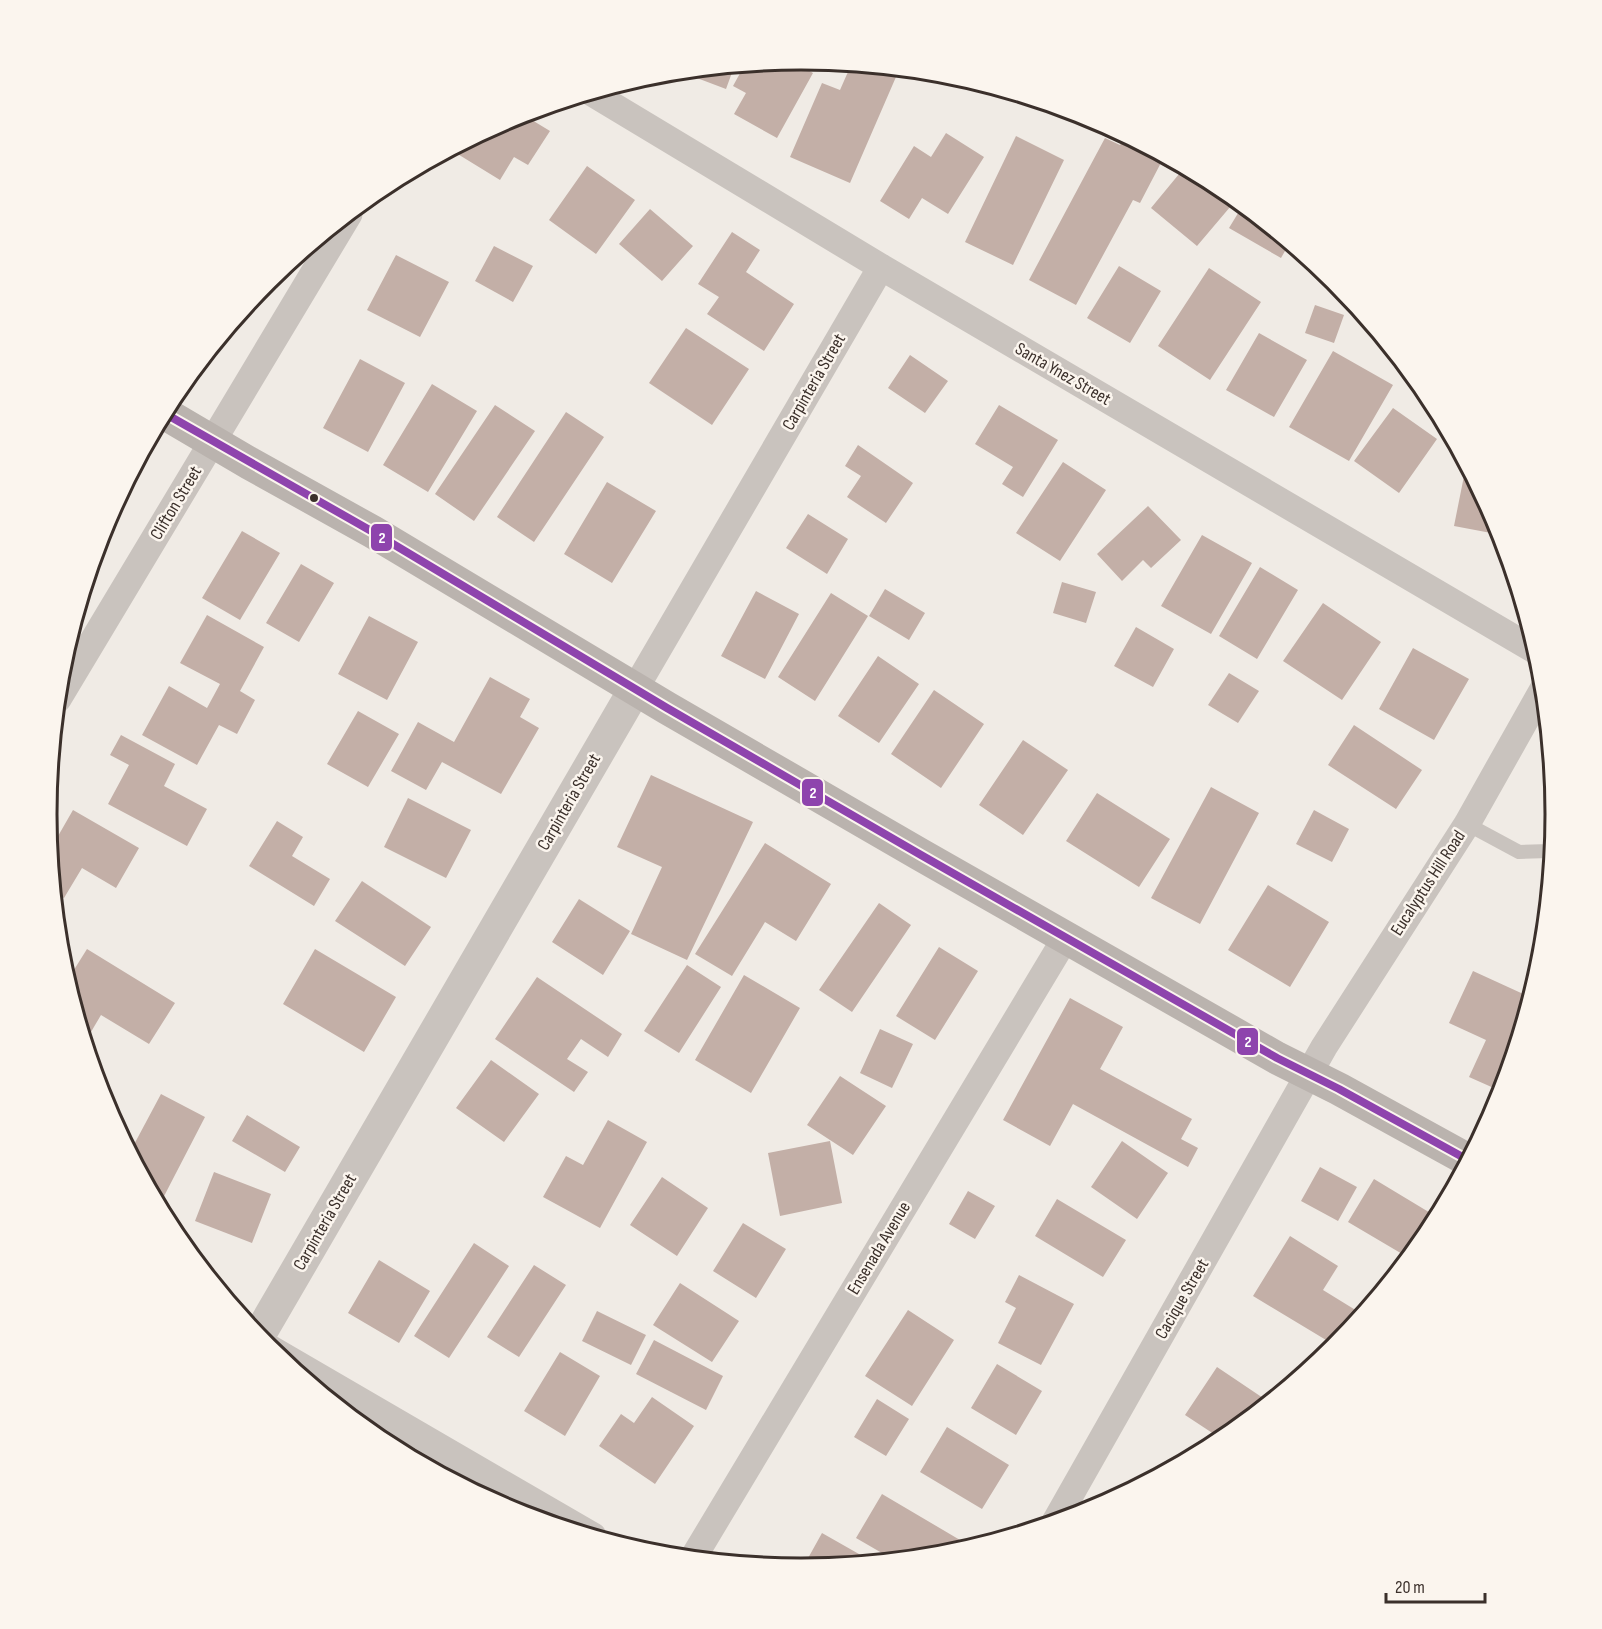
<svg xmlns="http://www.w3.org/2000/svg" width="1602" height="1629" font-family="'Sofia Sans Condensed',sans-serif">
<rect width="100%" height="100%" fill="#f0ebe5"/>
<path fill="#c3afa7" d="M 799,60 L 797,64 L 813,73 L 777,138 L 734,114 L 746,93 L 733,86 L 744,66 Z
M 851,65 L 899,70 L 850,183 L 790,157 L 822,83 L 840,90 Z
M 734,67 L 726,89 L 681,72 L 710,69 Z
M 522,114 L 550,131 L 528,165 L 514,157 L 500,180 L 456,153 L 461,145 L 513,117 Z
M 946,133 L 984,157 L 948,214 L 922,198 L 909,219 L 880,201 L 914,146 L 931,157 Z
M 1016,136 L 1064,160 L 1013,265 L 965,242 Z
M 1125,136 L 1164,157 L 1140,203 L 1133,200 L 1076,305 L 1029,280 L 1105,138 L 1120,145 Z
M 587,166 L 635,200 L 596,254 L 549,220 Z
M 1184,168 L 1220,187 L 1236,200 L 1197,246 L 1151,208 Z
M 1243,205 L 1289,244 L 1281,258 L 1229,228 Z
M 650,209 L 693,246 L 662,281 L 619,244 Z
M 732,232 L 760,250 L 746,272 L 794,304 L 764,351 L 707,314 L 719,297 L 698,284 Z
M 494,246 L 533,266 L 513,302 L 475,281 Z
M 396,255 L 449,282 L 420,337 L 367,310 Z
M 1119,266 L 1161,291 L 1130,343 L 1087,318 Z
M 1209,268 L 1261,302 L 1210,380 L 1158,346 Z
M 1315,305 L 1344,315 L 1334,343 L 1305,333 Z
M 686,328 L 749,369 L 712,425 L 649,383 Z
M 1259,333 L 1307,360 L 1274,417 L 1226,390 Z
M 1333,351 L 1393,385 L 1349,461 L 1289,427 Z
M 910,355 L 948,381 L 925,413 L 888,388 Z
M 360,359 L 405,383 L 368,452 L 323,428 Z
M 432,384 L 477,411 L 428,492 L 383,465 Z
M 495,405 L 535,431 L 474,521 L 435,494 Z
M 999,405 L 1058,440 L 1023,497 L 1002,484 L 1013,467 L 975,444 Z
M 1393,408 L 1437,439 L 1399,493 L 1354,461 Z
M 566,412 L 604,437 L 534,542 L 497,517 Z
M 858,445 L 913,483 L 886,523 L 847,497 L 861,476 L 845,466 Z
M 1063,462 L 1106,490 L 1060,561 L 1016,533 Z
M 1466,466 L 1494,518 L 1491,533 L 1454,526 Z
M 607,482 L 656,511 L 612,583 L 564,554 Z
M 1148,506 L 1181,540 L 1151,568 L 1143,560 L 1122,581 L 1097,554 Z
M 808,514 L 848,539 L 827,574 L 786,548 Z
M 1499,530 L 1506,550 L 1493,544 Z
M 242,531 L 280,553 L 240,620 L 202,598 Z
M 1202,535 L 1252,563 L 1211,634 L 1161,606 Z
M 301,564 L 334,583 L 299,642 L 266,623 Z
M 1260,567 L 1298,590 L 1257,659 L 1219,636 Z
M 1062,582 L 1096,592 L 1086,623 L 1053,613 Z
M 885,589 L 925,613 L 909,640 L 869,616 Z
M 756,591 L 799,614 L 765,679 L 721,656 Z
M 831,593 L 868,616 L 815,701 L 778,677 Z
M 1323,603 L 1381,642 L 1342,700 L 1283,661 Z
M 207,615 L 264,647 L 240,691 L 255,700 L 237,734 L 219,725 L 197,765 L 142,735 L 169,686 L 207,708 L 220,684 L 180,663 Z
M 369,616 L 418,642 L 387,700 L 338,674 Z
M 1136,627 L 1174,649 L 1153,687 L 1114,666 Z
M 1413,648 L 1469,679 L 1434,740 L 1379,709 Z
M 878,656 L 919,684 L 879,743 L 838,716 Z
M 1229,673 L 1259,691 L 1238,723 L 1208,705 Z
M 490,677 L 530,699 L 520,717 L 539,728 L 501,794 L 442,762 L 426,790 L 391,771 L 418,722 L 454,742 Z
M 934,690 L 984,724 L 941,788 L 891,754 Z
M 358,711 L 399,734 L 368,787 L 327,764 Z
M 1354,725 L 1422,770 L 1396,809 L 1328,765 Z
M 121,735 L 175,764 L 164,786 L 207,809 L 187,846 L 108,804 L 129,765 L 110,755 Z
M 1023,740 L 1068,770 L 1023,835 L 979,805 Z
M 651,775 L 753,822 L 687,960 L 631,934 L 662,867 L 617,847 Z
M 1211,787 L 1259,813 L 1200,924 L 1151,898 Z
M 1097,793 L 1170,839 L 1139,887 L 1066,841 Z
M 408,798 L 471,830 L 446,878 L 384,847 Z
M 73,810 L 139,848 L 116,888 L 82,868 L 64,898 L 54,893 L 50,850 Z
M 1314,810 L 1349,829 L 1332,862 L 1296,844 Z
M 277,821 L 303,837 L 292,856 L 330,879 L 314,906 L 249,866 Z
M 765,843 L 831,884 L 796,941 L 765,922 L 732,976 L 695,954 Z
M 362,881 L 431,927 L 405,966 L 335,921 Z
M 1268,885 L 1329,922 L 1290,987 L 1228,950 Z
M 579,899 L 630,931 L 603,975 L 552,942 Z
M 879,903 L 911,925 L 852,1012 L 819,990 Z
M 939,947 L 978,971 L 935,1040 L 896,1016 Z
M 87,949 L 175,1003 L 149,1044 L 101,1015 L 88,1037 L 83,1034 L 67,981 Z
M 315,949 L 396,997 L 364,1052 L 283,1004 Z
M 687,965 L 721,987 L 679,1053 L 644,1031 Z
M 1473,971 L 1530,997 L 1513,1053 L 1496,1089 L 1469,1077 L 1486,1040 L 1449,1023 Z
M 744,975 L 800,1008 L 751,1093 L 695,1060 Z
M 537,977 L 622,1034 L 608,1057 L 581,1039 L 567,1059 L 588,1072 L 574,1092 L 495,1039 Z
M 1070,998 L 1123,1027 L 1100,1069 L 1192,1119 L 1181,1139 L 1198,1148 L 1188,1167 L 1073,1104 L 1050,1146 L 1003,1120 Z
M 880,1029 L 913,1044 L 892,1088 L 860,1073 Z
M 87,1049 L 98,1055 L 92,1064 Z
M 491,1060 L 539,1094 L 504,1142 L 456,1108 Z
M 840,1076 L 886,1106 L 853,1155 L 807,1125 Z
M 161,1094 L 205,1117 L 161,1202 L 155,1199 L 130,1152 Z
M 247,1115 L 300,1147 L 285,1172 L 232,1141 Z
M 608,1120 L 647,1142 L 600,1228 L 543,1197 L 566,1156 L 583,1165 Z
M 830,1141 L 842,1203 L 780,1216 L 768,1153 Z
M 1122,1141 L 1168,1173 L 1137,1219 L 1091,1187 Z
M 1320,1167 L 1357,1187 L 1338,1221 L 1301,1201 Z
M 214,1172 L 271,1194 L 252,1243 L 195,1221 Z
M 662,1177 L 708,1208 L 677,1256 L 630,1225 Z
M 1374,1179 L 1437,1217 L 1428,1234 L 1409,1258 L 1348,1222 Z
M 968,1191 L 995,1206 L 975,1239 L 949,1224 Z
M 1057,1199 L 1126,1240 L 1103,1277 L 1035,1236 Z
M 743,1223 L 786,1249 L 756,1298 L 713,1271 Z
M 1290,1236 L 1338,1266 L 1323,1290 L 1362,1314 L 1336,1346 L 1253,1296 Z
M 474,1243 L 509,1266 L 449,1358 L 414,1336 Z
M 379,1260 L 430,1291 L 399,1343 L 348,1313 Z
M 534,1265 L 566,1285 L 519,1357 L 487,1337 Z
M 1019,1275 L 1074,1304 L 1041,1365 L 998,1343 L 1016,1308 L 1005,1302 Z
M 680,1283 L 739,1321 L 712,1362 L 653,1325 Z
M 908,1310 L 954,1340 L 912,1406 L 865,1376 Z
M 597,1311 L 646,1335 L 631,1365 L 582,1341 Z
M 654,1340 L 723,1376 L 706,1410 L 636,1374 Z
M 560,1352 L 600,1376 L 565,1436 L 524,1411 Z
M 997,1364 L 1042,1391 L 1016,1435 L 971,1408 Z
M 1217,1367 L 1269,1402 L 1223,1440 L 1185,1415 Z
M 652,1397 L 694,1426 L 655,1484 L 599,1446 L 621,1414 L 634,1423 Z
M 877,1399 L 909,1419 L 886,1456 L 854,1437 Z
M 947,1427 L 1009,1465 L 982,1509 L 920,1472 Z
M 1196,1443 L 1206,1449 L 1183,1462 Z
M 882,1494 L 960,1540 L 952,1553 L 894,1560 L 856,1538 Z
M 822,1533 L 873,1562 L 802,1569 Z"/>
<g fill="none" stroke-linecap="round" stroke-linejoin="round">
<path stroke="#c9c3be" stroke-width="14" d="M 1467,824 L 1519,852 L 1549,851 L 1552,848"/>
<path stroke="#c9c3be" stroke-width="27" d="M 592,93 L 881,267 L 1536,651
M 635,689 L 881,267
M 58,699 L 349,214
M 266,1346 L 593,1536
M 1055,1522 L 1324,1047 L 1467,824 L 1543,689
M 693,1558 L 1066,937"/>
<path stroke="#c9c3be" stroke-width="33" d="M 258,1337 L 635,689"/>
<path stroke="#bab3ae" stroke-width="33" d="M 164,413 L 249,463 L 373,532 L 667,708 L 921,855 L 1277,1058 L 1339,1089 L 1468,1160"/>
<defs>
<path id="bus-1" d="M 164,413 L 373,532 L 667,708 L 921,855 L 1277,1058 L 1339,1089 L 1468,1160"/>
</defs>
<use href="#bus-1" stroke="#fbf5ee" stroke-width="12"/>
<use href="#bus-1" stroke="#8e44ad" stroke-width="8"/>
</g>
<circle fill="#3b302b" stroke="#fbf5ee" stroke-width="2" cx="314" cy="498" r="5"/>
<g text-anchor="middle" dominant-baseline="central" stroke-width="5" stroke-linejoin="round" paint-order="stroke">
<g font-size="18" fill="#3b302b" stroke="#fbf5ee">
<text transform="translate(1063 374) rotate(30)">Santa Ynez Street</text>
<text transform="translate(814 382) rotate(-60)">Carpinteria Street</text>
<text transform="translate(176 503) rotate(-59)">Clifton Street</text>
<text transform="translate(569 802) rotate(-60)">Carpinteria Street</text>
<text transform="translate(1428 883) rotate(-57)">Eucalyptus Hill Road</text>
<text transform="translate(325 1222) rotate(-60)">Carpinteria Street</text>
<text transform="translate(879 1248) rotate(-59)">Ensenada Avenue</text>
<text transform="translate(1182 1299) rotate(-60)">Cacique Street</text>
</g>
</g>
<path d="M0 0H1602V1629H0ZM57 814a744 744 0 1 1 1488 0a744 744 0 1 1-1488 0Z" fill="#fbf5ee" fill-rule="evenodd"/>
<path fill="none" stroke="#3b302b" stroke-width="3" d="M57 814a744 744 0 1 1 1488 0a744 744 0 1 1-1488 0Z"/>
<g stroke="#fbf5ee" stroke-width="2">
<rect x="370" y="523" width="23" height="29" rx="6" fill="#8e44ad"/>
<rect x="801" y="778" width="23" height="29" rx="6" fill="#8e44ad"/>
<rect x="1236" y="1027" width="23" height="29" rx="6" fill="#8e44ad"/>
</g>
<g font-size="16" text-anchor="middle" font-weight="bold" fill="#fff">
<text x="382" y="543">2</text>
<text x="813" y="798">2</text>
<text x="1248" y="1047">2</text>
</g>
<path d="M1386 1593v9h99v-9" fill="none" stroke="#3b302b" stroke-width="3"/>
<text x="1395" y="1593" font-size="18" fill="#3b302b" stroke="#fbf5ee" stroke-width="4.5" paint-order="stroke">20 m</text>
</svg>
